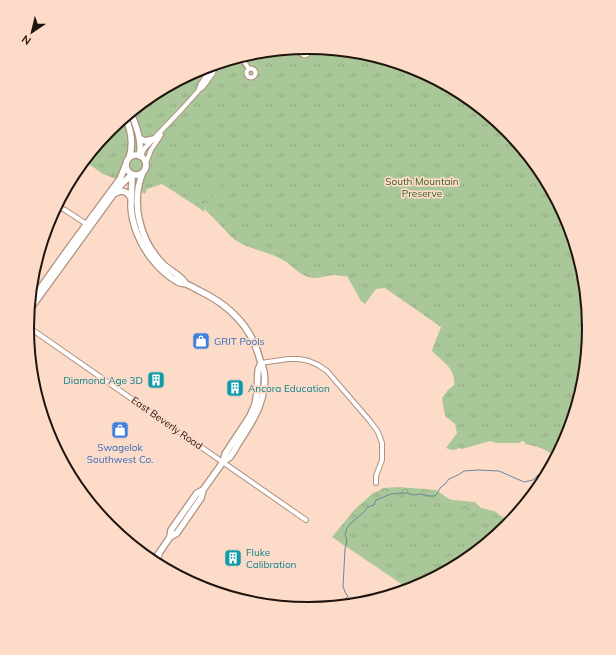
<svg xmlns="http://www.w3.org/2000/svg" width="616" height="655" font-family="Mulish,sans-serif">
<defs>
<pattern id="grass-tufts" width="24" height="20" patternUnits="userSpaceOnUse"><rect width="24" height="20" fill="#aac799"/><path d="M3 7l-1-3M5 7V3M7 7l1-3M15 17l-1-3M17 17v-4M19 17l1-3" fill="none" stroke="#92aa83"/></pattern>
<pattern id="forest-crowns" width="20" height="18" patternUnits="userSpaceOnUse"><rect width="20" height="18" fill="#aac799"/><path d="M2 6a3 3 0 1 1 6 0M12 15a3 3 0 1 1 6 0" fill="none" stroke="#92aa83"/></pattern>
</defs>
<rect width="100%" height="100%" fill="#fcdbc9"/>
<path fill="url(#grass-tufts)" d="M 308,47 L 363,52 L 416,68 L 464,94 L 507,129 L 542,172 L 568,220 L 584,273 L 589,328 L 584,383 L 568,435 L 556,458 C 547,449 537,446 525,444 L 525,442 L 521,441 L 520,443 L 497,443 L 490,441 L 462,449 L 459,448 C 455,451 451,450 446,448 L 457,433 L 455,424 L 445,416 L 442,398 L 448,390 L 454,385 C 456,369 444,363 433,352 L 432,350 L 441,327 L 385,288 L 376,289 L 365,304 L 361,301 L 347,276 C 343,277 339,275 335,275 C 326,275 317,280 308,277 C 298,274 292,265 283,260 C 268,251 250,250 235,240 C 230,236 227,232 222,227 C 217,221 211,215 205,210 L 206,206 L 201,209 L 162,184 L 147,189 L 145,194 L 126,183 L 103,174 L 83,160 L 109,129 L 152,94 L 201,68 L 253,52 Z
M 384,489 L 436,494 L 436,490 L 449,499 L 481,508 L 510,523 L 507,526 L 464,561 L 415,587 L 409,589 L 332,537 L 356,508 L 373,493 Z"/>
<path fill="url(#forest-crowns)" d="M 221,175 C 223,178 223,181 221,184 C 219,188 214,190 212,194 C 208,199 207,206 203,212 L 201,209 L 196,206 L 202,201 L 203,193 L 206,190 C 213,188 220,183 221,175 Z
M 399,487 L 435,490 L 436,490 L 435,497 L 434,499 L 422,493 L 418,493 L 407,494 L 390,492 L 384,498 L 382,498 L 379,491 L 383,488 Z
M 454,500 L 475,502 L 481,508 L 494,511 L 510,522 L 508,524 C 502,520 495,516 488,514 C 477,511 459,513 454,500 Z"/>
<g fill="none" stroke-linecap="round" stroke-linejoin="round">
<path stroke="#6b85a0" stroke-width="1" d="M 345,600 L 348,596 L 346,594 L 343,587 L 345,549 L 347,541 L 345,534 L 347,528 L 353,521 L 364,512 L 368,507 L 374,505 L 376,500 L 391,494 L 401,493 L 407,493 L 413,495 L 421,494 L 429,496 L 435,496 L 441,487 L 445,484 L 449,479 L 458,475 L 464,471 L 479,470 L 499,471 L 524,482 L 533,480 L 538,475 L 547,474"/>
<defs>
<path id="street" d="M 302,47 C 295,55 310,60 309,49 L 306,47
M 239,56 L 245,63 L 249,69
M246.5 73a4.5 4.5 0 1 1 9 0a4.5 4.5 0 1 1-9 0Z
M 199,89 C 202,77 213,71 221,62
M 141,156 L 144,149 L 183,108 L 199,90 L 203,87 L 213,73 L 215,68
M 146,163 L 151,150 L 161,135
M 56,206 L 65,210 L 88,225
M 27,326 L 306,520
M 261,363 L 288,359 L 299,359 L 309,361 L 318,365 L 327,371 L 370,421 L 378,432 L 382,443 L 382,460 L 376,476 L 376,483
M 158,564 L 160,553"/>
<path id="secondary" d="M 130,112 C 136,123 143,144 139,156
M 125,116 C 131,130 134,144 129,158
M 139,138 L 145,141 L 154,139
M126 165a10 10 0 1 1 20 0a10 10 0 1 1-20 0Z
M 143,172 C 130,203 140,241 163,264 C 170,271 182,276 186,284
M 132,174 C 132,185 131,196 131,207 C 132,225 140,244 151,258 C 158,267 167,276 178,282 C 180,284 183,283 186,284 C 191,286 196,289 200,291 C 229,305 252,327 260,360 C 261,363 262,365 263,368 C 267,378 263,397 259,407 C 254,420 246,432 238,444 C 236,448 233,453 230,457 C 228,459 225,460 223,462
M 116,193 C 122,189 128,192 131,198
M 29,304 L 71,245 L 120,179 L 126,164
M 28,312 L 118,188 L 132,174
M 170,537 L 177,533 L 201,498 L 203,490 L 223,462 L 225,454 L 250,416 L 255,404 L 257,393 L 258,370 L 261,363
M 153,562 L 170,537 L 171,530 L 197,493 L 203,490"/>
</defs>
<use href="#street" stroke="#af9181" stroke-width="6"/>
<use href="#secondary" stroke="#af9181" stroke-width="8"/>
<use href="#street" stroke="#fff" stroke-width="4"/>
<use href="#secondary" stroke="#fff" stroke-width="5.5"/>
</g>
<defs>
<symbol id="shop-square" viewBox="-11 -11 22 22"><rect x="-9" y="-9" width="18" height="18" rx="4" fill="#3f7fe0" stroke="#fcdbc9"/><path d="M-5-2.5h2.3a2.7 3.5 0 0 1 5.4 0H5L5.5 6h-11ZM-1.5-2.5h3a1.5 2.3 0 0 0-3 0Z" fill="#fff"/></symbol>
<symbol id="building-square" viewBox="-11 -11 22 22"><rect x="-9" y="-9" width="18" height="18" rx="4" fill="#0f9aa8" stroke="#fcdbc9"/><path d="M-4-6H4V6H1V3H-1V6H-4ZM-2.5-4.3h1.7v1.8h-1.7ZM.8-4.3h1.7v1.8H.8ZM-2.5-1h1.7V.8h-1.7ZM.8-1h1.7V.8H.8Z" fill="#fff"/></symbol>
</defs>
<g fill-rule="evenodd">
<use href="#shop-square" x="191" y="331" width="20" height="20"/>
<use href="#building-square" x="146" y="370" width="20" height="20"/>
<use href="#building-square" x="225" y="378" width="20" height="20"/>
<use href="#shop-square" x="110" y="420" width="20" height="20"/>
<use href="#building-square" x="223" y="548" width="20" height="20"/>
</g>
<g text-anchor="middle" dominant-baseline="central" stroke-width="3.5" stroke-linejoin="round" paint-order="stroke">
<g font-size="10" fill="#365c1a" stroke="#fcdbc9">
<text x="422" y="181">South Mountain<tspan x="422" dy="12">Preserve</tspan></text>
</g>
<g font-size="10" fill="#366cbe" stroke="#fcdbc9" text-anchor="start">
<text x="214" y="341">GRIT Pools</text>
<text x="120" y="447" text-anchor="middle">Swagelok<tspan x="120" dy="12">Southwest Co.</tspan></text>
</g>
<g font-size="10" fill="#0d838f" stroke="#fcdbc9" text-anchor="start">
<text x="143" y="380" text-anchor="end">Diamond Age 3D</text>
<text x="248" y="388">Ancora Education</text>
<text x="246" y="552">Fluke<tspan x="246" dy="12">Calibration</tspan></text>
</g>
<g font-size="10" fill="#1f140e" stroke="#fcdbc9">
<text transform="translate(167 423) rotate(35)">East Beverly Road</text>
</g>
</g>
<path d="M0 0H616V655H0ZM34 328a274 274 0 1 1 548 0a274 274 0 1 1-548 0Z" fill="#fcdbc9" fill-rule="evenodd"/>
<path fill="none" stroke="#1f140e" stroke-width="2" d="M34 328a274 274 0 1 1 548 0a274 274 0 1 1-548 0Z"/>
<g transform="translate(32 32) rotate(215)" stroke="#fcdbc9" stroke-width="3" paint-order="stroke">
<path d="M0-3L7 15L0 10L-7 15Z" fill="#1f140e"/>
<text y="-6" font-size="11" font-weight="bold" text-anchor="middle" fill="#1f140e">N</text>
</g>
</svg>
